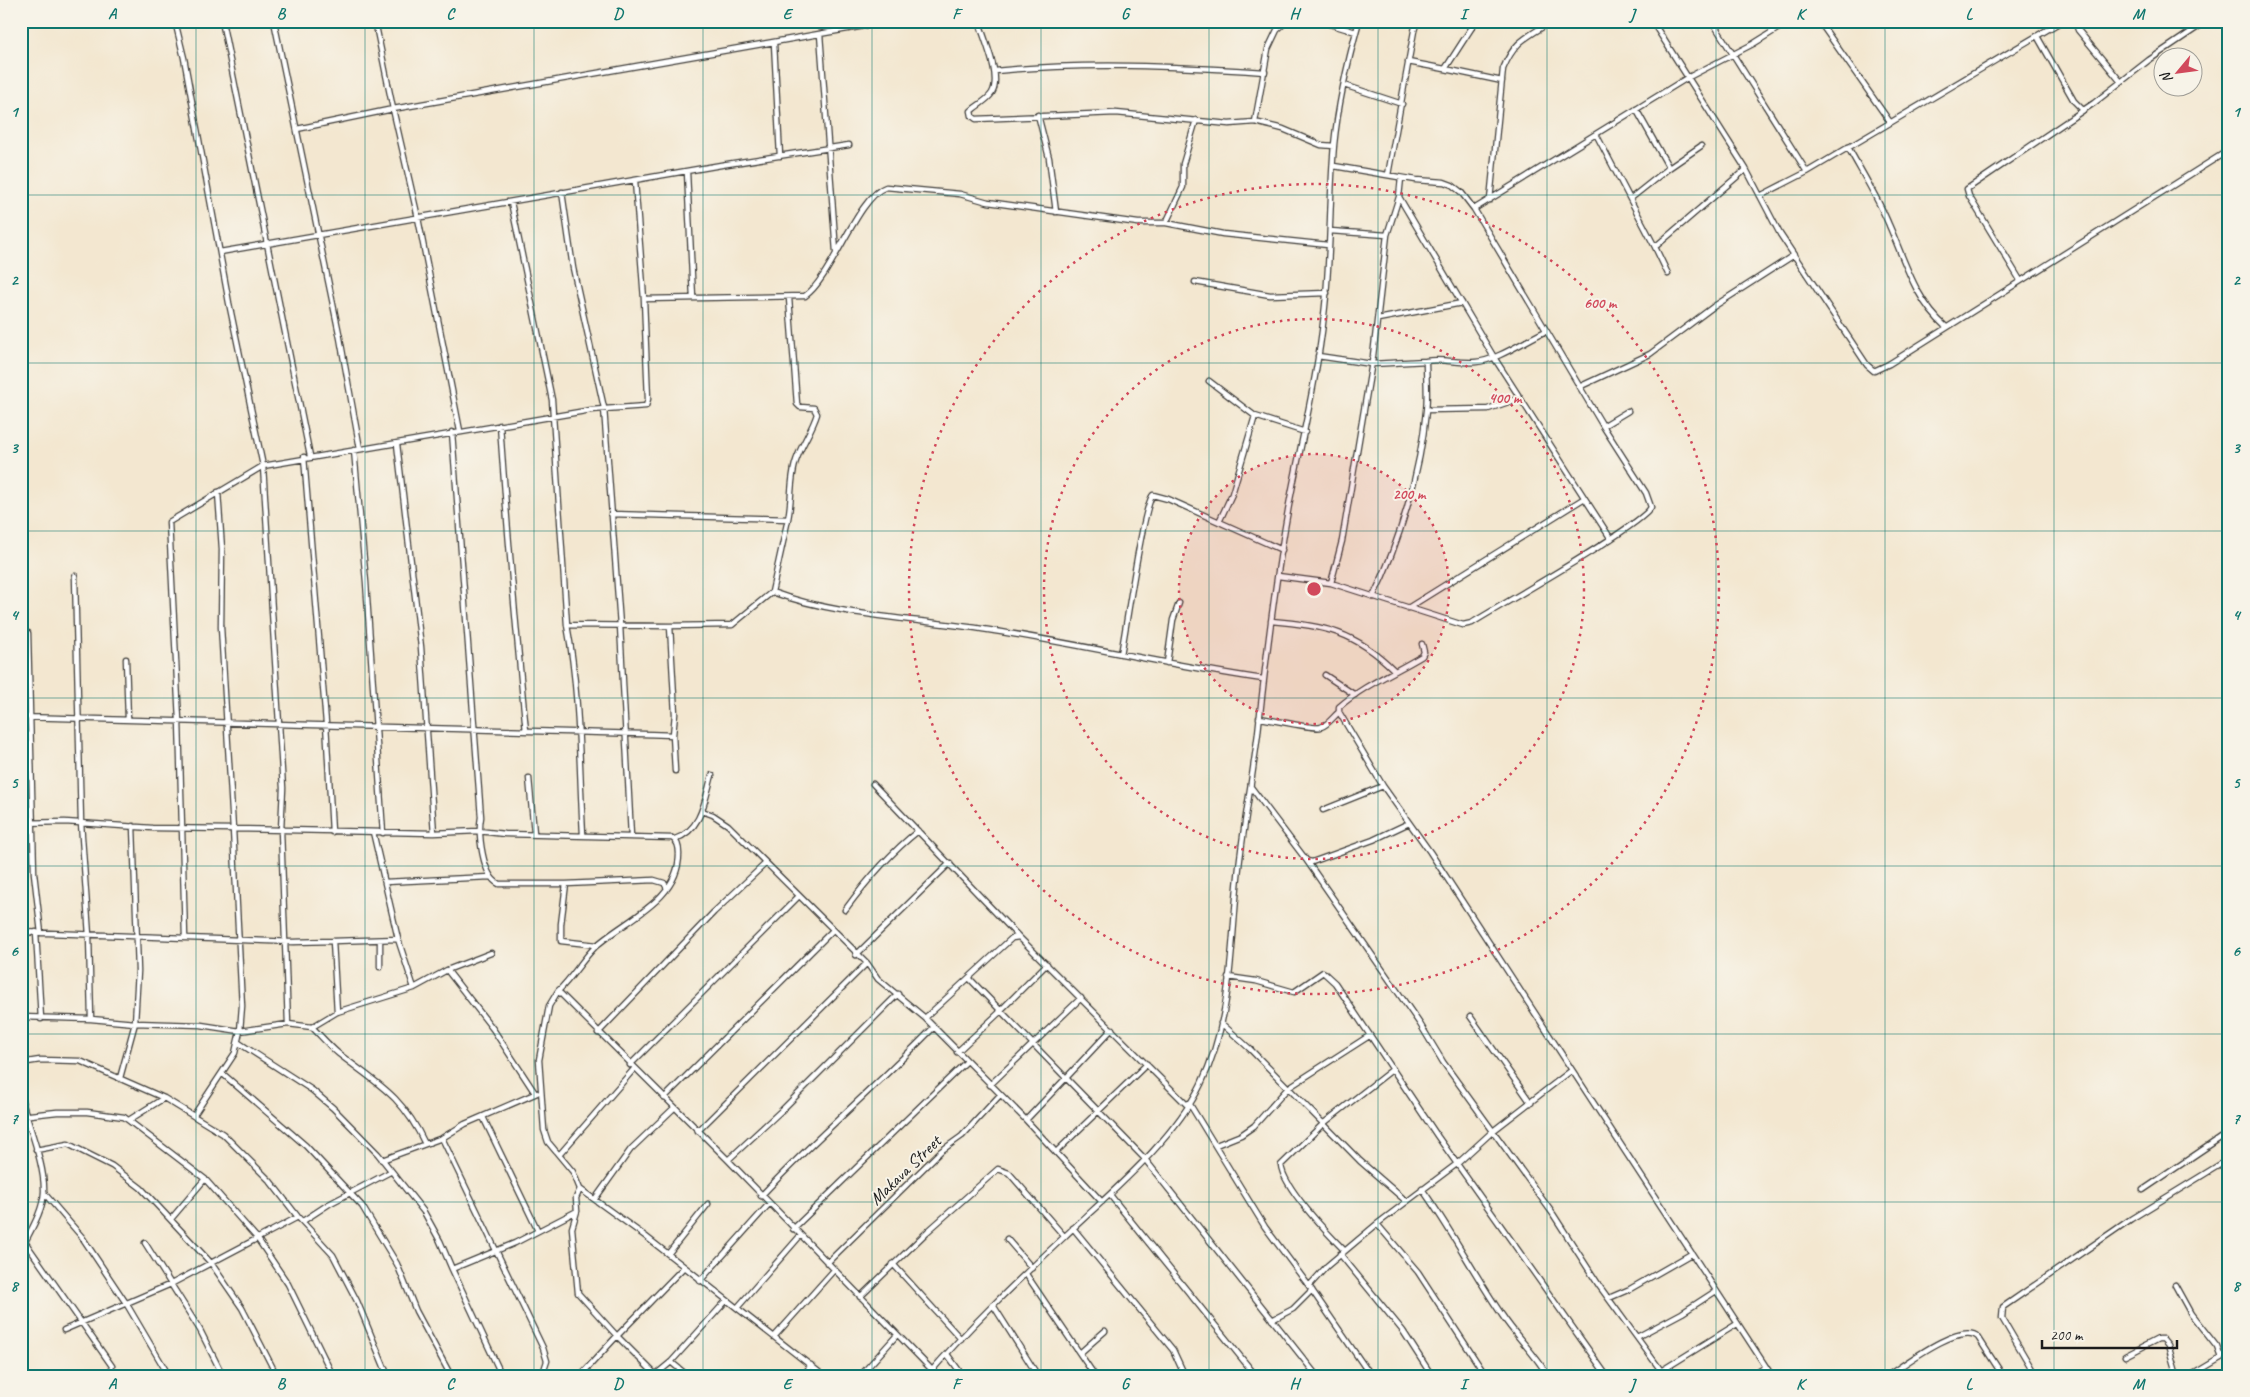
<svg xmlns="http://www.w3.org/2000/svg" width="2250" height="1397" font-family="Caveat,sans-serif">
<rect width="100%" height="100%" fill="#f7f3e8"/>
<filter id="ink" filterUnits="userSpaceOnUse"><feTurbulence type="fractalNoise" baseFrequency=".02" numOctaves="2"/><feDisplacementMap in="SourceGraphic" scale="10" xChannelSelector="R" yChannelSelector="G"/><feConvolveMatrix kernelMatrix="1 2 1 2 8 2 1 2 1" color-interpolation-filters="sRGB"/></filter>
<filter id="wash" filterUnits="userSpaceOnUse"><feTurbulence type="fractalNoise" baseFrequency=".0096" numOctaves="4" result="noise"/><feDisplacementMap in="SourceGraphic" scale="20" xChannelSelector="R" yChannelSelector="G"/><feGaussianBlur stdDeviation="1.12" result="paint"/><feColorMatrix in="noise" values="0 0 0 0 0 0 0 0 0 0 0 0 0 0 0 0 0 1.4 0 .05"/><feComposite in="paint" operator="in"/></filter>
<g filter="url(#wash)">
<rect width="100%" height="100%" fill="#f3e7d0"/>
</g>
<g filter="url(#ink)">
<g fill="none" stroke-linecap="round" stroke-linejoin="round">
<defs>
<path id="street" d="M 175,21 L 184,58 L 229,303 L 263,466 L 283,788 L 281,830 L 288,1024
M 222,21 L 310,456
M 274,21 L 340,338 L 360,449
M 979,21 C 984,40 1002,76 992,93 C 987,101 977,105 971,111 L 972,116 L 976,119 L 1116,113 L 1229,124 L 1255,122 L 1283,129 L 1321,145 L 1334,146
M 1147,21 L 1172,23 L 1205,21
M 1319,21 L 1356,32
M 1652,21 L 1746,169 L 1780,234 L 1867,365 L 1874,371 L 1889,364 L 2229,150
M 1712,21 L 1807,172 L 1760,196
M 1819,21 L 1890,122
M 2075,21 L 2078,30 L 2121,82
M 820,34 L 836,252
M 2037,36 L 2074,101 L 2083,110
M 774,43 L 780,156
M 1408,62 L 1445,69 L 1476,21
M 1445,69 L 1502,81
M 995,71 C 1083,62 1176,66 1265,72
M 1344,85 L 1402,104
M 1038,115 L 1049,158 L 1056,212
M 1255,122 L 1268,49 L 1277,30 L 1287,21
M 297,129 L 393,109 L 375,21
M 1596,134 L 1655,247 L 1746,169
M 1848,147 C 1862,173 1878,198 1889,225 C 1905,261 1915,300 1946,327
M 1669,168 L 1701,146
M 687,172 L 693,298
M 1807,172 L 2062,21
M 1388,175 L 1414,31 L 1417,21
M 1401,178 L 1399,197 L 1495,359 L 1611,539
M 562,192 L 573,268 L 604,408 L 620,625 L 631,836
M 1630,199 L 1669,168 L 1636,109
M 1490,200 L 1503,69 C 1515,40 1526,38 1552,21
M 511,202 L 552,400 L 567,625 C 580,693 579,765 583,834
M 1474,209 L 1687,78 L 1753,44 L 1790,21
M 1166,223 L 1183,187 L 1183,164 L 1196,120
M 1330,231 L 1387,235
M 1655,247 L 1668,274
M 220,252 L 721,165 L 849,145
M 2020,280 L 1969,196 L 1967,189 L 2094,103 L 2149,60 L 2207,21
M 1195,282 L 1270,295 L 1327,293
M 644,299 L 805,296 C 831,279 858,196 886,187 L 960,194 L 988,202 L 1138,223 L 1166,223 L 1223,234 L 1328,245
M 1378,319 L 1462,303
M 1318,356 L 1372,364 L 1426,361 C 1426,377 1428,394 1426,411 C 1421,469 1399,545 1373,597
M 1426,361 C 1443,358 1459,364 1476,362 C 1496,361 1526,340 1546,331
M 1209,381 L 1255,416 L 1305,432
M 1579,387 L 1650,354 L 1713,307 L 1794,255
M 1426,410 L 1488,409 L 1520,398
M 500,425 C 507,527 516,629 526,731
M 1603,426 L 1628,411
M 460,431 L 418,218 L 393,109 L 893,21
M 452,432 L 481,817 C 478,833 482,876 499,884 L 566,884
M 397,444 L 421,647 L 434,833
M 354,450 L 366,582 L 383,833
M 304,457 L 326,723 L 332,832
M 611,514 L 788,519 L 772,592
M 788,519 C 792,500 790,482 795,464 C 800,446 812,431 817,414 L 814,408 L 800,407 L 797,404 L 789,298
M 1219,522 L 1232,494 L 1255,416
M 75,576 L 81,823 L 89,935 L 91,1019
M 1278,576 L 1331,583 L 1463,625 L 1472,623 C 1497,607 1645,524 1651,507 L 1646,493 L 1603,426 L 1474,209 L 1461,192 L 1452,185 L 1444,182 L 1416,180 L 1334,166
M 1331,583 L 1342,541 L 1373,356 L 1387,235 L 1399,197
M 1408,608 L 1583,499
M 1271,621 C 1323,625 1356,632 1394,670
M 567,625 L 670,626 L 675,714 L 673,735 L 675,771
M 670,626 L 732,625 L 772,592 C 839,617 924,619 995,631 C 1085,645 1173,666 1263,679
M 28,633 L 34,873 L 41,933
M 1121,654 C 1126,630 1143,505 1153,495 L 1168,499 L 1282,550
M 126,659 L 128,719
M 1167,663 L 1173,620 L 1179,603
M 1325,675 L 1355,695
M 21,717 C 239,722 456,728 673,735
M 1259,718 C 1271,719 1315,730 1321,727 C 1328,725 1333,717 1339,712
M 529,778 L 534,833
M 873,784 L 1019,937
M 1251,787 L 1307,861 L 1312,862 L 1373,840 L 1409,823
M 1323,810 L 1383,786
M 702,811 L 713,815 L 728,825 L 867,963 L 878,979 L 925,1018 L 1026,1120 L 1102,1202
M 21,823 L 65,822 L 152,828 L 233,829 L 221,627 L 222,549 L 218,492
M 373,832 L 398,939 L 414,988
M 675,839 C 702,830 705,799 712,775
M 1307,861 L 1420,1024 L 1443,1062 L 1553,1214 L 1600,1287 L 1665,1376
M 385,882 L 490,877
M 845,910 C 867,880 889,854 918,831
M 21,932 L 293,942 L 333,941 L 337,1012
M 36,932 L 41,1019
M 185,937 L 179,720 L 169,522 L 263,466 L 591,410 L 646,406 L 648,399 L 644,299 L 635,181
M 333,941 L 398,939
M 597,945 L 561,941 L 561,924 L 566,884 L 654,880 L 664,883 L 667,888
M 856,955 L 950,863
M 380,967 L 380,940
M 447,970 L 491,953
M 1228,977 L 1256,981 L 1294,992 L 1323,972 L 1335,983 L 1438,1137 L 1607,1376
M 558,991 L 549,1006 L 539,1060 L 544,1130 L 548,1142 L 573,1172 L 580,1189 L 576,1198 L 577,1211 L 572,1228 L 578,1293 L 617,1336 L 684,1267
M 1001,1010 L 1047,964
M 1001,1011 L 1066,1078 L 1112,1029
M 1470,1016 L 1531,1103
M 21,1017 L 91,1019 L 135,1023 L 138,971 L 133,826
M 925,1018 L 1012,938 L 1019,937 L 1188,1106
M 1221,1023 L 1250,1049 L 1360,1161 L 1406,1201
M 312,1027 C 321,1036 329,1046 339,1054 C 378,1084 403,1096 425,1144
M 598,1033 L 714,912 L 765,864
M 239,1043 L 312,1090 L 333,1108 L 378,1154 L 424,1212 L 440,1241 L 452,1269
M 957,1052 L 1001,1011 L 970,979
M 21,1063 L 40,1060 L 80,1061 L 164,1098 L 223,1134 L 270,1181 L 298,1217 L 333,1255 L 357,1301 L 388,1376
M 630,1065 L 799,896
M 1572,1070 L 1772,1376
M 223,1074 L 306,1146 L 362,1206 L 397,1264 L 416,1311 L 451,1376
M 120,1078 L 135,1023 L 201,1025 L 240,1031 L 288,1024 L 312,1027 L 337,1012 L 414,988 L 447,970 L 493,1029 L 535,1093
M 990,1085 L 1081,998
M 21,1097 C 28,1125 45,1164 44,1192 C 43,1212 29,1233 21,1250
M 664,1098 L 832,931
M 1189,1103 L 1265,1227 L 1309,1286
M 194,1115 L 235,1053 L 240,1031 L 242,1006 L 233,829 L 434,833 L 478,831 L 505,834 L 672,838 C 678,841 679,847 679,854 C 679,901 624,920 595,947 C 581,961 572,978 558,991 L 728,1160 L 932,1370
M 21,1116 L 57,1112 L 87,1112 L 124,1117 L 205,1179 L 257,1238 L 288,1284 L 333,1376
M 483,1117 L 538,1231
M 129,1120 L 164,1098
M 1026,1120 L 1066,1078 L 1144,1158 L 1317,1376
M 698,1131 L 867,963
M 442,1138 L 543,1348 L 547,1361 L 542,1376
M 1216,1145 L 1241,1135 L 1254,1126 L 1288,1088 L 1369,1036
M 36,1150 L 68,1144 L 112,1166 L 141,1188 L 211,1263 L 242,1308 L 277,1376
M 1056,1152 L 1147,1064
M 560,1154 L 634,1069
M 382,1160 L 442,1138 L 465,1124 L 537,1093
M 728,1160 L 782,1110 L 898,994
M 580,1189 L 645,1236 L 824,1376
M 1422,1189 C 1451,1229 1474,1274 1502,1315 C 1516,1337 1535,1353 1548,1376
M 2143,1190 L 2229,1132
M 44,1193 L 82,1237 L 126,1303 L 169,1376
M 1110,1195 L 1256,1376
M 761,1196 C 816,1137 877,1086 933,1028
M 595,1199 L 631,1149 L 674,1108
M 171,1219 L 205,1179
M 303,1221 L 329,1204 L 390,1172
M 1377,1224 L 1418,1272 L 1486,1376
M 1073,1228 L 1173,1350 L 1185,1376
M 793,1229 L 966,1062
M 1007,1239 L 1032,1268
M 25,1242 L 112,1366
M 145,1243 L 200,1330 L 223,1376
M 1345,1251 C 1328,1234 1283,1187 1281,1165 L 1324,1123 L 1393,1069
M 668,1254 L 708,1204
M 1340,1254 L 1403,1331 L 1432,1376
M 827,1263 L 941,1151 L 962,1136 L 1000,1095
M 893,1264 L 961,1339
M 1026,1274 L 1095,1376
M 700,1281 L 769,1204
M 2175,1285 L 2191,1314 L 2217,1347 L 2221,1358
M 860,1297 L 927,1232 L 998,1169 L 1009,1173 L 1064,1236
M 1609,1298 L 1630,1289 L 1691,1254
M 993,1305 L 1038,1376
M 737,1308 L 800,1236
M 1272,1320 L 1293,1309 L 1312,1290
M 64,1330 L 171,1284 L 298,1217
M 774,1337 L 834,1270
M 1637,1337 L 1682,1313 L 1716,1291
M 1080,1353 L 1105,1331
M 947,1354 L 963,1376
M 2125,1356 L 2158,1339 L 2163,1339 L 2168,1345 L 2177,1376
M 671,1362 L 688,1376
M 1661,1371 L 1737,1324
M 21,1372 L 25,1363
M 502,1376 L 452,1269 L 515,1243 L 577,1211
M 580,1376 L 617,1336 L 655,1374
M 654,1376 L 671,1362 L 726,1301
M 803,1376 L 811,1365
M 860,1376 L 897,1335
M 927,1376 C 969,1327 1016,1282 1063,1238 C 1109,1194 1173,1142 1201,1084 C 1236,1012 1230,928 1241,851 C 1246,812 1253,773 1258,733 C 1266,657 1275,581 1289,505 C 1301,442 1317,379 1324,315 C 1331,259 1329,202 1334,145 C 1338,104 1348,61 1359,21
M 1355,1376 L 1367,1369
M 1371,1376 L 1309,1286 L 1327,1266 L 1377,1224 L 1458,1163 L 1493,1131 L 1572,1070 L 1430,852 L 1383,786 L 1339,712 L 1339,707 C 1364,685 1394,673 1422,656 L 1424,652 L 1422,644
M 1751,1376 L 1766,1367
M 1887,1376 C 1904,1365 1961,1321 1978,1337 L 2003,1376
M 2036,1376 L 2002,1318 L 2003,1307 L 2131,1219 L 2229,1159
M 2190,1376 L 2229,1353"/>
</defs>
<use href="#street" stroke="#3c3a37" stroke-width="7"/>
<use href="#street" stroke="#fff" stroke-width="4.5"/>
</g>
</g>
<path fill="none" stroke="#0f766e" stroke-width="1" stroke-opacity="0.55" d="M 196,21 L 196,1376M 365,21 L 365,1376M 534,21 L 534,1376M 703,21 L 703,1376M 872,21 L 872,1376M 1041,21 L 1041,1376M 1209,21 L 1209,1376M 1378,21 L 1378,1376M 1547,21 L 1547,1376M 1716,21 L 1716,1376M 1885,21 L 1885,1376M 2054,21 L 2054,1376M 21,195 L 2229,195M 21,363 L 2229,363M 21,531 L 2229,531M 21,698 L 2229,698M 21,866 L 2229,866M 21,1034 L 2229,1034M 21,1202 L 2229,1202"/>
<circle cx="1314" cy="589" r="135" fill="#d1495b" fill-opacity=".12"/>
<g fill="none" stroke="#d1495b" stroke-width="2.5" stroke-dasharray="2.5 5">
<circle cx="1314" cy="589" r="135"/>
<circle cx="1314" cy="589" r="270"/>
<circle cx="1314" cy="589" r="405"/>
</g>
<g text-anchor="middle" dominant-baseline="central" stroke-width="4" stroke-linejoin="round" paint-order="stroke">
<g font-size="18" fill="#1c1c1c" stroke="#f7f3e8">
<text transform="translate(905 1170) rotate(-44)">Makava Street</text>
</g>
</g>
<circle cx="1314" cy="589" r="8" fill="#d1495b" stroke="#f7f3e8" stroke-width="2.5"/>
<g font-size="15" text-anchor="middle" font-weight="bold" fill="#d1495b" stroke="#f7f3e8" stroke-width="4" stroke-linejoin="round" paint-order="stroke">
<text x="1600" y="308">600 m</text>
<text x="1505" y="403">400 m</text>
<text x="1409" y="499">200 m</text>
</g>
<rect width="2250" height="1397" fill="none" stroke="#f7f3e8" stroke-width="55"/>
<g transform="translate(2178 72) rotate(241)"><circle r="24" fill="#f7f3e8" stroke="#9f9d96"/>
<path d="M0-4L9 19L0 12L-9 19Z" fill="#d1495b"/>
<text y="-8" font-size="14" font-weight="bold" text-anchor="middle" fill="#1c1c1c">N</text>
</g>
<path d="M2042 1340v8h135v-8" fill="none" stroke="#1c1c1c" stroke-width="2.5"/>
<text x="2050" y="1340" font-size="15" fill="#1c1c1c" stroke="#f7f3e8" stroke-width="4" paint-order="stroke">200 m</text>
<rect x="28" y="28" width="2194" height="1342" fill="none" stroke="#0f766e" stroke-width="2"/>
<g font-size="16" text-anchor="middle" font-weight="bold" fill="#0f766e">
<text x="112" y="19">A</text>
<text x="281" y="19">B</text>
<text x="450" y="19">C</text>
<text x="618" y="19">D</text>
<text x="787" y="19">E</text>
<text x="956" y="19">F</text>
<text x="1125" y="19">G</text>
<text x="1294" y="19">H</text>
<text x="1463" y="19">I</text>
<text x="1632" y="19">J</text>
<text x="1800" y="19">K</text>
<text x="1969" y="19">L</text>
<text x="2138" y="19">M</text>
<text x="14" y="117">1</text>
<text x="2236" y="117">1</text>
<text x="14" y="285">2</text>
<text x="2236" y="285">2</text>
<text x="14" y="453">3</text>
<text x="2236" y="453">3</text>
<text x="14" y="620">4</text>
<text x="2236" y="620">4</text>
<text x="14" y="788">5</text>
<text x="2236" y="788">5</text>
<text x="14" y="956">6</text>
<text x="2236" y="956">6</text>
<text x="14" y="1124">7</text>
<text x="2236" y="1124">7</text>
<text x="14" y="1291">8</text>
<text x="2236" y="1291">8</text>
<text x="112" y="1389">A</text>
<text x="281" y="1389">B</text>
<text x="450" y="1389">C</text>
<text x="618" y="1389">D</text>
<text x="787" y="1389">E</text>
<text x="956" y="1389">F</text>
<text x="1125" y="1389">G</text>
<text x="1294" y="1389">H</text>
<text x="1463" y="1389">I</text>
<text x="1632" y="1389">J</text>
<text x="1800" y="1389">K</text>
<text x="1969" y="1389">L</text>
<text x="2138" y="1389">M</text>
</g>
</svg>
